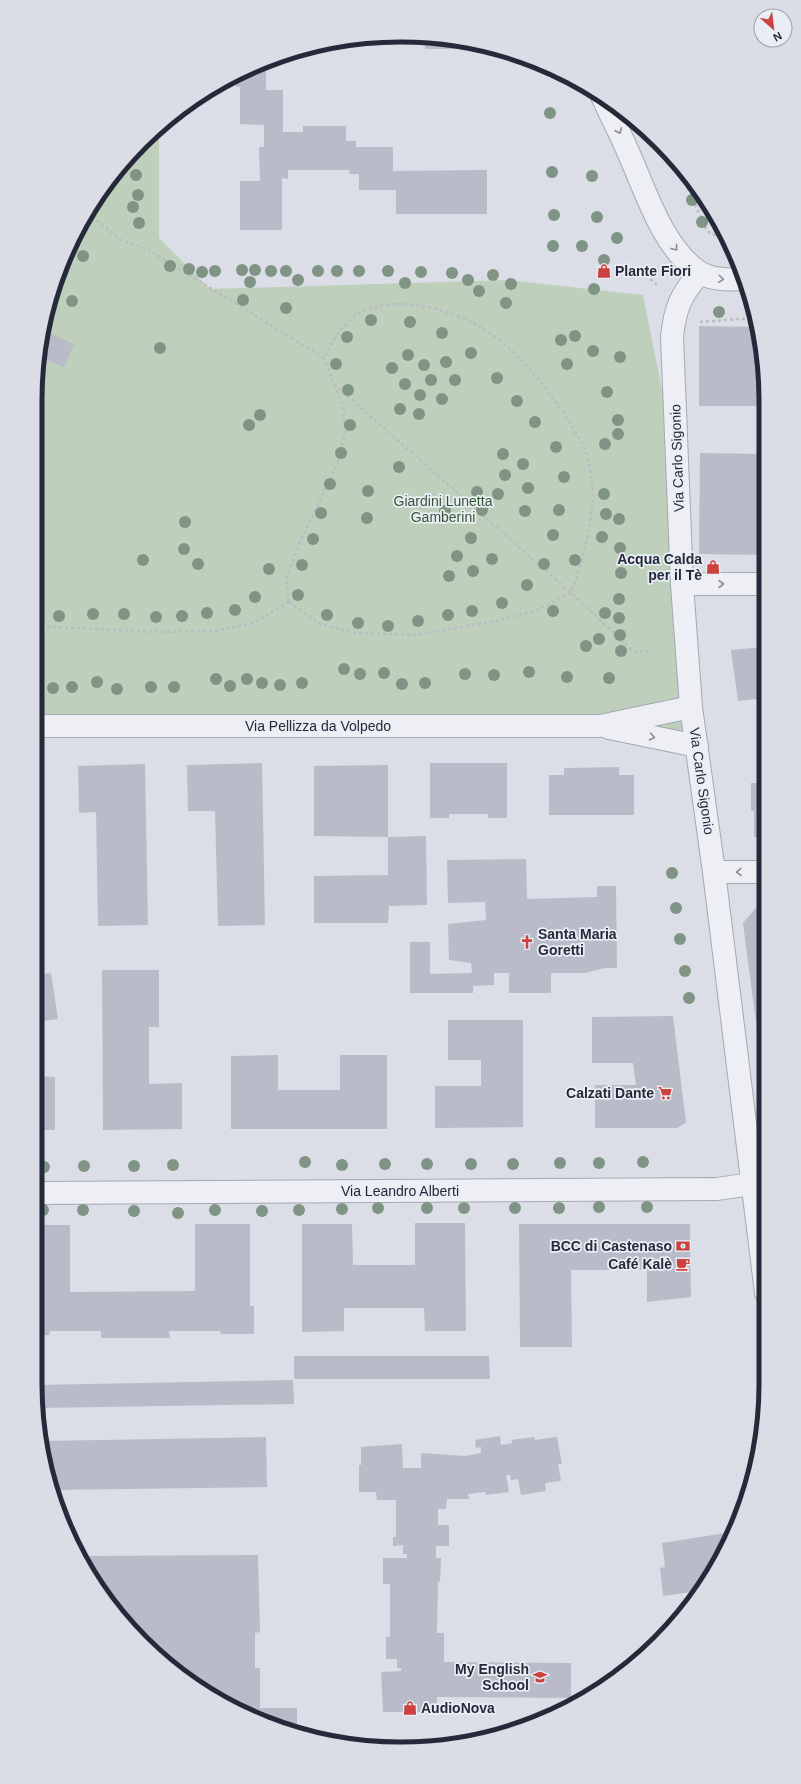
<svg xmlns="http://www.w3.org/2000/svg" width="801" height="1784" font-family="Arial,sans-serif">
<rect width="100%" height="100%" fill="#dbdee6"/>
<path fill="#bed0bc" d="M 159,128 L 159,238 L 210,289 L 508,280 L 643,295 L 665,404 L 684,736 L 35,736 L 35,400 L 54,283 L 84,218 L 126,159 Z
M 687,175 L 690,178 L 723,234 L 713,228 Z"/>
<path fill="#b9bcc8" d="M 425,37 L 448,38 L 471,43 L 471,49 L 425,49 Z
M 266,63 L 266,90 L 283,90 L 283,132 L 303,132 L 303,126 L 346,126 L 346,141 L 356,141 L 356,147 L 393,147 L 393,171 L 487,170 L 487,214 L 396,214 L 396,190 L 359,190 L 359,174 L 350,174 L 349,170 L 288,170 L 288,179 L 282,178 L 282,230 L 240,230 L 240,181 L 260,181 L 259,147 L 264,147 L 264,125 L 240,124 L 240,87 L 236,87 L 236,75 Z
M 608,267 L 610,273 L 600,276 L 598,269 Z
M 699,326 L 756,327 L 763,353 L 763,406 L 699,406 Z
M 46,331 L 74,344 L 64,367 L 42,358 Z
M 700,453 L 763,454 L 763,555 L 699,554 Z
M 764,647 L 764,698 L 738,701 L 731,650 Z
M 262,763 L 265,925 L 218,926 L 215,811 L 188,811 L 187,765 Z
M 430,763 L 507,763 L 507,818 L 488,818 L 488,814 L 449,814 L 449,818 L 430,818 Z
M 145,764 L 148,925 L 98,926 L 96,812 L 79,813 L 78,766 Z
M 388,765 L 388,837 L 314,836 L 314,766 Z
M 619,767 L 619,775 L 634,775 L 634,815 L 549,815 L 549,775 L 564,775 L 564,768 Z
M 751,783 L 764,783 L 764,837 L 754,837 L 754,811 L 751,811 Z
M 426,836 L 427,905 L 389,906 L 388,923 L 314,923 L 314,876 L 388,875 L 388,837 Z
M 526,859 L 527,899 L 597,897 L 597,886 L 616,886 L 617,968 L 605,968 L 585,973 L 551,973 L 551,993 L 509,993 L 509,973 L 494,973 L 494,985 L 473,986 L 473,993 L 410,993 L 410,942 L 430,942 L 430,974 L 472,973 L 471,963 L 449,960 L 448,924 L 486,920 L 485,902 L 448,903 L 447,860 Z
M 765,897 L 765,1037 L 758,1038 L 743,923 Z
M 102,970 L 159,970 L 159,1027 L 149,1027 L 149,1084 L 182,1083 L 182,1129 L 103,1130 Z
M 51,973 L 58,1019 L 35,1022 L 35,975 Z
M 673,1016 L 686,1123 L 677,1128 L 595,1128 L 595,1085 L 636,1085 L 633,1063 L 592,1063 L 592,1017 Z
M 448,1020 L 523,1020 L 523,1127 L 435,1128 L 435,1086 L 481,1086 L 481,1060 L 448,1060 Z
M 278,1055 L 278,1090 L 340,1090 L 340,1055 L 387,1055 L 387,1129 L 231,1129 L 231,1056 Z
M 35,1076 L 55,1077 L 55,1130 L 35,1130 Z
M 762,1082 L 765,1082 L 765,1118 L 764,1118 Z
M 415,1223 L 465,1223 L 466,1331 L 425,1331 L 424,1308 L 344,1308 L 344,1331 L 302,1332 L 302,1224 L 352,1224 L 353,1265 L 415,1265 Z
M 195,1224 L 250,1224 L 250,1306 L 254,1306 L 254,1334 L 221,1334 L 220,1331 L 169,1331 L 170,1338 L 101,1338 L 101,1331 L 50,1331 L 49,1335 L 35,1335 L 35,1225 L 70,1225 L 70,1292 L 195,1291 Z
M 519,1224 L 690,1224 L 691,1297 L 647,1302 L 647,1270 L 571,1270 L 572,1347 L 520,1347 Z
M 294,1356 L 489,1356 L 490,1379 L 294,1379 Z
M 293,1380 L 294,1404 L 39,1408 L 35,1385 Z
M 500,1436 L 501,1445 L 513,1443 L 511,1440 L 534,1437 L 535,1440 L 557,1437 L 562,1464 L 558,1464 L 561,1481 L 545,1483 L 546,1491 L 521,1495 L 518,1479 L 511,1480 L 510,1475 L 506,1475 L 509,1492 L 486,1495 L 485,1492 L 468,1494 L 469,1499 L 447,1499 L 446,1509 L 438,1509 L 438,1525 L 449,1525 L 449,1546 L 436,1546 L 436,1558 L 441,1558 L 440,1582 L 438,1581 L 437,1633 L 444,1633 L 444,1662 L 571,1663 L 571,1698 L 437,1697 L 437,1712 L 383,1712 L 381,1672 L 401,1671 L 401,1668 L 397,1668 L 397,1659 L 386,1659 L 386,1637 L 390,1637 L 390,1584 L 383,1584 L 383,1558 L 407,1558 L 407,1554 L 403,1554 L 403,1545 L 393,1546 L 393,1537 L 396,1537 L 396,1500 L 377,1500 L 376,1492 L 359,1492 L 359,1465 L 361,1465 L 361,1447 L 402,1444 L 403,1468 L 421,1468 L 421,1453 L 465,1456 L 481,1453 L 481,1447 L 476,1448 L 475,1440 Z
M 266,1437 L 267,1487 L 53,1490 L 44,1441 Z
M 732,1532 L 717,1566 L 699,1591 L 663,1596 L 660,1568 L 665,1567 L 662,1543 Z
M 258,1555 L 260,1632 L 255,1633 L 255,1668 L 260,1668 L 260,1708 L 297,1708 L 297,1730 L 218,1700 L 126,1624 L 84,1566 L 80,1556 Z"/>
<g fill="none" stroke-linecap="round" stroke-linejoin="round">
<defs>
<path id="minor" d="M 602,96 C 611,116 621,135 629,154 C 646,192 663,248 699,272 C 711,280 728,280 743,279
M 700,273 C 681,294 675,308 672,337 L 682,584 L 691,707 L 714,872 L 766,1293
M 682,584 L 764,584
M 35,726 L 600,726 L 691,707
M 609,728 L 697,746
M 714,872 L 764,872
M 35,1193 L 717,1189 L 765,1182"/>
</defs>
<use href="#minor" stroke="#a4a8b3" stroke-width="24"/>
<path stroke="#babcc4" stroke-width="2.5" stroke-dasharray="3 3" stroke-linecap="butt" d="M 678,166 L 707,231 L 728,242
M 87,213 L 121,240 L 147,249 L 324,358
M 637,267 L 659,287
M 700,322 L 754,318
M 334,384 L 571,593 L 634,652 L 648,651
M 289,602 L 318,623 L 353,633 L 416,635 L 501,620 L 537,610 L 571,593 C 582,564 596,513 592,481 C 591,471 588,459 585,449 C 582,442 576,435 573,428 C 550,390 516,347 477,325 C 443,306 380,291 349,321 C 337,332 331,344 324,358
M 289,602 L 286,578 L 300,542 L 339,460 L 345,431 L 343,407 L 324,358
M 35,626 L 159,632 L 216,631 L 253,623 L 289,602"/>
<use href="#minor" stroke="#eeeff4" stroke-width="22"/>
</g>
<g fill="#7f9484">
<circle cx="550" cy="113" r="6"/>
<circle cx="552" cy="172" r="6"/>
<circle cx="136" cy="175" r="6"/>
<circle cx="592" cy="176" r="6"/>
<circle cx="138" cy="195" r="6"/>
<circle cx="692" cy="200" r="6"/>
<circle cx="133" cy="207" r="6"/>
<circle cx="554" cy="215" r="6"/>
<circle cx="597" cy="217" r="6"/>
<circle cx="702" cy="222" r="6"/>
<circle cx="139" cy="223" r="6"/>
<circle cx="617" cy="238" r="6"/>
<circle cx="553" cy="246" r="6"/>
<circle cx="582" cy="246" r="6"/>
<circle cx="83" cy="256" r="6"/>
<circle cx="604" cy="260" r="6"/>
<circle cx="170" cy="266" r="6"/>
<circle cx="189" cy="269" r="6"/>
<circle cx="242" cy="270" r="6"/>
<circle cx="255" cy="270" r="6"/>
<circle cx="215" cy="271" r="6"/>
<circle cx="271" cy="271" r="6"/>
<circle cx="286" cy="271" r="6"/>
<circle cx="318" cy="271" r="6"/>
<circle cx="337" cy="271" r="6"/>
<circle cx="359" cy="271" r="6"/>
<circle cx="388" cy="271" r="6"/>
<circle cx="202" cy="272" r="6"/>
<circle cx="421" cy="272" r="6"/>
<circle cx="452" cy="273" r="6"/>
<circle cx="493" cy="275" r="6"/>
<circle cx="298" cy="280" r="6"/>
<circle cx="468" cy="280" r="6"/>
<circle cx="250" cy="282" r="6"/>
<circle cx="405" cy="283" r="6"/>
<circle cx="511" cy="284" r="6"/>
<circle cx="594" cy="289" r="6"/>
<circle cx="479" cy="291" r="6"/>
<circle cx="243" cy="300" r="6"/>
<circle cx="72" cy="301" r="6"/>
<circle cx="506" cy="303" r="6"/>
<circle cx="286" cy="308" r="6"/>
<circle cx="719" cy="312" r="6"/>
<circle cx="371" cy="320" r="6"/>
<circle cx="410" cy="322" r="6"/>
<circle cx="442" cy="333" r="6"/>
<circle cx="575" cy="336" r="6"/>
<circle cx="347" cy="337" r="6"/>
<circle cx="561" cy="340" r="6"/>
<circle cx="160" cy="348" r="6"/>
<circle cx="593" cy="351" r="6"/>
<circle cx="471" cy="353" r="6"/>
<circle cx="408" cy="355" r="6"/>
<circle cx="620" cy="357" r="6"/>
<circle cx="446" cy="362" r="6"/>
<circle cx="336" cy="364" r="6"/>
<circle cx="567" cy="364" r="6"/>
<circle cx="424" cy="365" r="6"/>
<circle cx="392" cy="368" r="6"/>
<circle cx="497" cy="378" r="6"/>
<circle cx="431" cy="380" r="6"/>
<circle cx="455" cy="380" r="6"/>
<circle cx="405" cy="384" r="6"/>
<circle cx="348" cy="390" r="6"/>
<circle cx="607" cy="392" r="6"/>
<circle cx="420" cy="395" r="6"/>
<circle cx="442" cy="399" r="6"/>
<circle cx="517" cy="401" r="6"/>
<circle cx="400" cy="409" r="6"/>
<circle cx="419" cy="414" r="6"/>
<circle cx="260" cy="415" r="6"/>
<circle cx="618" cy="420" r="6"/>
<circle cx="535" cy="422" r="6"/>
<circle cx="249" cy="425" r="6"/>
<circle cx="350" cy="425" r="6"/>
<circle cx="618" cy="434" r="6"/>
<circle cx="605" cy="444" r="6"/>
<circle cx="556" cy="447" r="6"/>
<circle cx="341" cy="453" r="6"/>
<circle cx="503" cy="454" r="6"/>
<circle cx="523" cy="464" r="6"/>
<circle cx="399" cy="467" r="6"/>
<circle cx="505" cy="475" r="6"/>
<circle cx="564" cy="477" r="6"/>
<circle cx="330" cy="484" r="6"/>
<circle cx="528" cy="488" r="6"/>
<circle cx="368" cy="491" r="6"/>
<circle cx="477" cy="492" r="6"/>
<circle cx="498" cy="494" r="6"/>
<circle cx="604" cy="494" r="6"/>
<circle cx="402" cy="501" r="6"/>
<circle cx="482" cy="510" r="6"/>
<circle cx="559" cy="510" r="6"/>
<circle cx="445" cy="511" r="6"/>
<circle cx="525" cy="511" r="6"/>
<circle cx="321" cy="513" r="6"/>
<circle cx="606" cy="514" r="6"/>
<circle cx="367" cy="518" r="6"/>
<circle cx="619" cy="519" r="6"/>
<circle cx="185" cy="522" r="6"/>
<circle cx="553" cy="535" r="6"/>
<circle cx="602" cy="537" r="6"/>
<circle cx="471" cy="538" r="6"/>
<circle cx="313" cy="539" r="6"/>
<circle cx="620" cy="548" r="6"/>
<circle cx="184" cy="549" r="6"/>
<circle cx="457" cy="556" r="6"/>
<circle cx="492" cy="559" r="6"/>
<circle cx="143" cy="560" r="6"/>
<circle cx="575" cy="560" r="6"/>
<circle cx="198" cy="564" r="6"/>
<circle cx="544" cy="564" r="6"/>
<circle cx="302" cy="565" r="6"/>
<circle cx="269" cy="569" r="6"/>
<circle cx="473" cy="571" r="6"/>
<circle cx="621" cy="573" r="6"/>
<circle cx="449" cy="576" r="6"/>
<circle cx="527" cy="585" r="6"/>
<circle cx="298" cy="595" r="6"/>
<circle cx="255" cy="597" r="6"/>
<circle cx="619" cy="599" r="6"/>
<circle cx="502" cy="603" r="6"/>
<circle cx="235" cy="610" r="6"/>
<circle cx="472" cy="611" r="6"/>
<circle cx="553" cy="611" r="6"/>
<circle cx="207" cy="613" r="6"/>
<circle cx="605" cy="613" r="6"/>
<circle cx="93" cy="614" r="6"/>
<circle cx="124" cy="614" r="6"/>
<circle cx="327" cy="615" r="6"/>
<circle cx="448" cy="615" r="6"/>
<circle cx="59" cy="616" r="6"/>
<circle cx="182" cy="616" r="6"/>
<circle cx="156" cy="617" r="6"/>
<circle cx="619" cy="618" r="6"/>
<circle cx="418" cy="621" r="6"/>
<circle cx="358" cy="623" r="6"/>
<circle cx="388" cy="626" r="6"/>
<circle cx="620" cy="635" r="6"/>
<circle cx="599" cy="639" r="6"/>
<circle cx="586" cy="646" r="6"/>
<circle cx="621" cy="651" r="6"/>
<circle cx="344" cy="669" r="6"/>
<circle cx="529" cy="672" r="6"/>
<circle cx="384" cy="673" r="6"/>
<circle cx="360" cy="674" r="6"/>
<circle cx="465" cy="674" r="6"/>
<circle cx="494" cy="675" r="6"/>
<circle cx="567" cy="677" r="6"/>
<circle cx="609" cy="678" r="6"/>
<circle cx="216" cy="679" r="6"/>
<circle cx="247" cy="679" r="6"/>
<circle cx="97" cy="682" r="6"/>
<circle cx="262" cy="683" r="6"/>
<circle cx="302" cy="683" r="6"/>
<circle cx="425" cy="683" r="6"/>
<circle cx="402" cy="684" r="6"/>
<circle cx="280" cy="685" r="6"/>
<circle cx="230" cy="686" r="6"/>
<circle cx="72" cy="687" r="6"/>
<circle cx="151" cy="687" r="6"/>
<circle cx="174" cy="687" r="6"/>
<circle cx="53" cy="688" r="6"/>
<circle cx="117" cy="689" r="6"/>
<circle cx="672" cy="873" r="6"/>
<circle cx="676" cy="908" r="6"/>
<circle cx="680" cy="939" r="6"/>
<circle cx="685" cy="971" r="6"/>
<circle cx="689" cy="998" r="6"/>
<circle cx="305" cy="1162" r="6"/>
<circle cx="643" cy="1162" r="6"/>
<circle cx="560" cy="1163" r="6"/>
<circle cx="599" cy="1163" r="6"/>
<circle cx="385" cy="1164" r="6"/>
<circle cx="427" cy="1164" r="6"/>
<circle cx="471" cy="1164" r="6"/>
<circle cx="513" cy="1164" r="6"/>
<circle cx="173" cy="1165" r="6"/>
<circle cx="342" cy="1165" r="6"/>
<circle cx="84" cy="1166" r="6"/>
<circle cx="134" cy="1166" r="6"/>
<circle cx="44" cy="1167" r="6"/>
<circle cx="599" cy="1207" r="6"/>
<circle cx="647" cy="1207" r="6"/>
<circle cx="378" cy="1208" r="6"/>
<circle cx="427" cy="1208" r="6"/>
<circle cx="464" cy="1208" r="6"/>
<circle cx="515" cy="1208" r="6"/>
<circle cx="559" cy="1208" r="6"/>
<circle cx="342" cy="1209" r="6"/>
<circle cx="43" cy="1210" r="6"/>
<circle cx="83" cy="1210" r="6"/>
<circle cx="215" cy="1210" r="6"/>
<circle cx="299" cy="1210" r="6"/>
<circle cx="134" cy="1211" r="6"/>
<circle cx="262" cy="1211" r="6"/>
<circle cx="178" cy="1213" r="6"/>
</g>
<defs><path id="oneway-chevron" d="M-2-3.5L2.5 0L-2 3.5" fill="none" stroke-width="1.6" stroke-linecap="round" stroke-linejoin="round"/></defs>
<g stroke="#8a8c98">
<use href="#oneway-chevron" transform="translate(619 131) rotate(65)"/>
<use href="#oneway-chevron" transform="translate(675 248) rotate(54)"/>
<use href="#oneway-chevron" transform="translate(721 279) rotate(5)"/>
<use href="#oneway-chevron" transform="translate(721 584)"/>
<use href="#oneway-chevron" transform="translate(652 737) rotate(12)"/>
<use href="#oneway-chevron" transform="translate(739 872) rotate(179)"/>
</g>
<defs>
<symbol id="shop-bare" viewBox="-9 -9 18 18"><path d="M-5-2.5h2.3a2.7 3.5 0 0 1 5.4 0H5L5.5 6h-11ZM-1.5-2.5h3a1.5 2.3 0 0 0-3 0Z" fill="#cc423e" stroke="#eaedf4" stroke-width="2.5" paint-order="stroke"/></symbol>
<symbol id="church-bare" viewBox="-9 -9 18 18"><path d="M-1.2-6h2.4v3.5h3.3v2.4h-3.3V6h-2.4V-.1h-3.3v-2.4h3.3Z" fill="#cc423e" stroke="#eaedf4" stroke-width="2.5" paint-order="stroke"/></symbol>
<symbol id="supermarket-bare" viewBox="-9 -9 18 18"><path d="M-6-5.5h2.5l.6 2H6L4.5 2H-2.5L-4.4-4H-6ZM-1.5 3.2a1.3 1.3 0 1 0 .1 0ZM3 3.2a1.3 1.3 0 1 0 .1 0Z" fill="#cc423e" stroke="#eaedf4" stroke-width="2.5" paint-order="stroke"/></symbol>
<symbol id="bank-bare" viewBox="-9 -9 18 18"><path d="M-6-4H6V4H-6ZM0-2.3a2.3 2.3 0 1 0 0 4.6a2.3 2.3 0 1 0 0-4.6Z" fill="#cc423e" stroke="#eaedf4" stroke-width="2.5" paint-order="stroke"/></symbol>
<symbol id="cafe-bare" viewBox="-9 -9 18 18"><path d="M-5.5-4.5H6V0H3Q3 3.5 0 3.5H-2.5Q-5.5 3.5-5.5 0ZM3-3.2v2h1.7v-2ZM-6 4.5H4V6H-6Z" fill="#cc423e" stroke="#eaedf4" stroke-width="2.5" paint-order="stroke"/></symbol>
<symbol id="school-bare" viewBox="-9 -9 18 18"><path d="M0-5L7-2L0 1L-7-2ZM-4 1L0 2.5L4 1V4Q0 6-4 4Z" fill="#cc423e" stroke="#eaedf4" stroke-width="2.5" paint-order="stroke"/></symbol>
</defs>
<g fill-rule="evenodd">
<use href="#shop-bare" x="594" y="261" width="20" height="20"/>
<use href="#shop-bare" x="703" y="557" width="20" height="20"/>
<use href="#church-bare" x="517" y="932" width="20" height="20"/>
<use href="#supermarket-bare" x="655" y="1083" width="20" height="20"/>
<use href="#bank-bare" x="673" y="1236" width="20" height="20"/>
<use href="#cafe-bare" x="673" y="1254" width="20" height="20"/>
<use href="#school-bare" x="530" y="1667" width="20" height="20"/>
<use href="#shop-bare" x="400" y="1698" width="20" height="20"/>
</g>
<g text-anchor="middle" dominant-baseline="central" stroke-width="3.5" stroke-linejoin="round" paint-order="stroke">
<g font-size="14" font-weight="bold" fill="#252a3b" stroke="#eaedf4" text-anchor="end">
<text x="615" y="271" text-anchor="start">Plante Fiori</text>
<text x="702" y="559">Acqua Calda<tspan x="702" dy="16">per il Tè</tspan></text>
<text x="538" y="934" text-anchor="start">Santa Maria<tspan x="538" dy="16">Goretti</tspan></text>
<text x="654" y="1093">Calzati Dante</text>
<text x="672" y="1246">BCC di Castenaso</text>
<text x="672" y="1264">Café Kalè</text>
<text x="529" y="1669">My English<tspan x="529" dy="16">School</tspan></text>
<text x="421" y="1708" text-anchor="start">AudioNova</text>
</g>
<g font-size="14" fill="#252a3b" stroke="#eaedf4">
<text transform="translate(677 458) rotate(-92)">Via Carlo Sigonio</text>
<text x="318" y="726">Via Pellizza da Volpedo</text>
<text transform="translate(702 781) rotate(82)">Via Carlo Sigonio</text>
<text x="400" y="1191">Via Leandro Alberti</text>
</g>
<g font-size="14" fill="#335733" stroke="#eaedf4">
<text x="443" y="501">Giardini Lunetta<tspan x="443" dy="16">Gamberini</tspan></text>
</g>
</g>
<path d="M0 0H801V1784H0ZM400 42H401A358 358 0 0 1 759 400V1384A358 358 0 0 1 401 1742H400A358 358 0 0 1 42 1384V400A358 358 0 0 1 400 42Z" fill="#dadde5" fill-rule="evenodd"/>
<path fill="none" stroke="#252a3b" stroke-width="5" d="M400 42H401A358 358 0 0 1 759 400V1384A358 358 0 0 1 401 1742H400A358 358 0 0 1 42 1384V400A358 358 0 0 1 400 42Z"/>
<g transform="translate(773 28) rotate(152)"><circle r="19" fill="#eaedf4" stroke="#9b9faa"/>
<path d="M0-3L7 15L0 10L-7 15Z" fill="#cc423e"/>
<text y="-6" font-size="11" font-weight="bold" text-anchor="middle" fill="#252a3b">N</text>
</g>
</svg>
